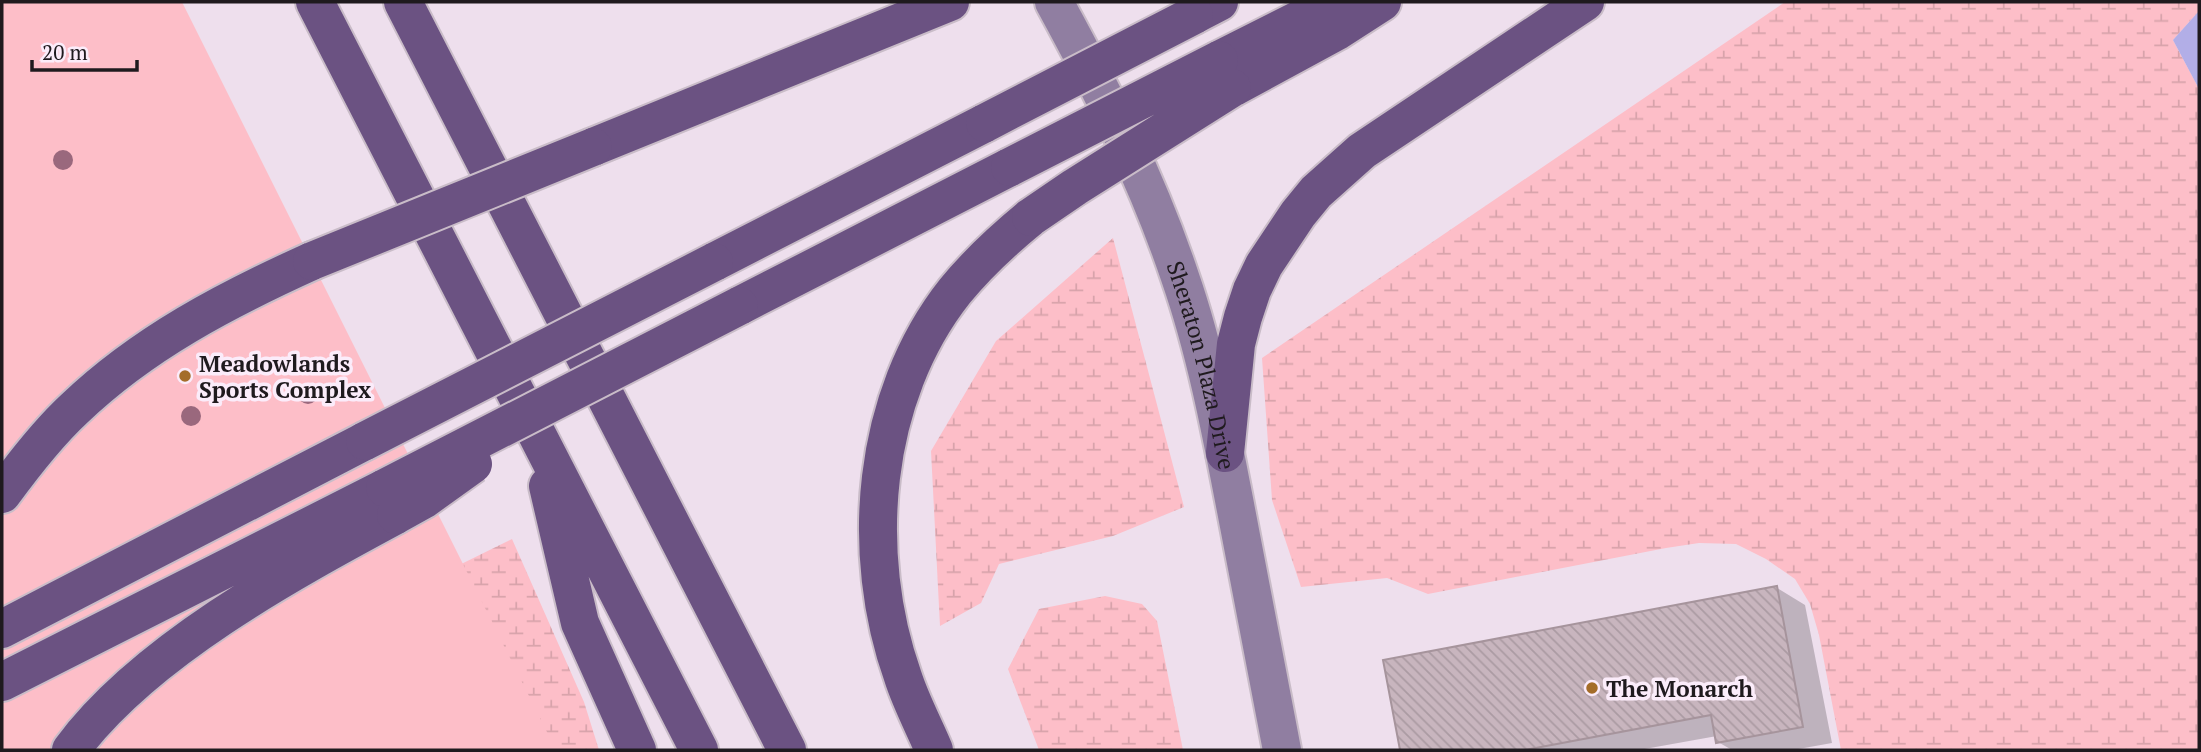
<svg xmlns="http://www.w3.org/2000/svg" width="2201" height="752" font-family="'PT Serif',serif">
<defs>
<pattern id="wetland-marsh" width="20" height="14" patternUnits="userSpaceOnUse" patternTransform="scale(1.75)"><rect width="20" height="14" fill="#fdbec8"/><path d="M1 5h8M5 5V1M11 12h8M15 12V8" fill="none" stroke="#d8a3ab"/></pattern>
<pattern id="building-back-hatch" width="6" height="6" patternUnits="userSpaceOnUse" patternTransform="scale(1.75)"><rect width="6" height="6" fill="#c8b5be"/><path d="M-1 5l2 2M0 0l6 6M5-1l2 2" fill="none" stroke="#ab9ba3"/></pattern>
</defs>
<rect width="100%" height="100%" fill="#eedfed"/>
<path fill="url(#wetland-marsh)" d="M 1785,2 L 2199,2 L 2199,11 L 2173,40 L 2199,89 L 2199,750 L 1841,750 L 1819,635 L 1810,604 L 1795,579 L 1766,559 L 1736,544 L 1699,543 L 1666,548 L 1428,594 L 1387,578 L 1301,587 L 1272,500 L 1262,358 Z
M 1113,238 L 1184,507 L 1113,536 L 999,564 L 981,603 L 940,626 L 931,451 L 996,341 Z
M 512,539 L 584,702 L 599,750 L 161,750 L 382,603 Z
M 1105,596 L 1142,604 L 1157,621 L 1183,750 L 1039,750 L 1008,669 L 1039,609 Z"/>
<path fill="#fdbec8" d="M 2,2 L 182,2 L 556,750 L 2,750 Z"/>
<path fill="#b2aee7" d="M 2199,11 L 2199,89 L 2173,40 Z"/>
<path fill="#0003" d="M 1777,588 L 1805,605 L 1832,743 L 1793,750 L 1732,750 L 1718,742 L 1717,736 L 1639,750 L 1402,750 L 1385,661 Z"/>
<path fill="url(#building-back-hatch)" stroke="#a6949c" stroke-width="2" d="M 1777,586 L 1803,727 L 1716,743 L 1711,715 L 1525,750 L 1400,750 L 1383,660 Z"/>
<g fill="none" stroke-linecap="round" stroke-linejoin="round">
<defs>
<g id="secondary">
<path id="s1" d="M 1054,2 C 1102,90 1148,181 1180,277 C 1206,352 1221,432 1236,510 C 1251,590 1266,670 1282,750"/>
</g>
<path id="highway" d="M 315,2 L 699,750
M 403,2 L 787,750
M 1194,15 L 1219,2
M 1219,60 L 1334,2
M 1232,88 L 1337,31 L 1382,2
M 593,147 L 950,2
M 714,262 L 985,123
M 739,306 L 1010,167
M 1225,453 L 1236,344 L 1243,317 L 1252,290 L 1264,265 L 1298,214 L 1316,192 L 1362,151 L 1585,2
M 548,486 L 580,623 L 637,750
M 2,494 C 24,464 47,434 74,409 C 143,343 226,300 312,261
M 2,629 L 365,441
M 2,682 L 385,488
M 71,750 C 143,652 290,572 396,515
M 934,750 C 924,726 911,702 903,677 C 859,553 871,397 955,291 C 978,263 1003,240 1031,217"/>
</defs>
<use href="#secondary" stroke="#c9bcc8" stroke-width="42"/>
<use href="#highway" stroke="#c9bcc8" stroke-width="42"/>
<use href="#secondary" stroke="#907ea1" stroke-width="38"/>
<use href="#highway" stroke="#6b5282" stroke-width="38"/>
<defs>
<path id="highway-bridge" d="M 985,123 L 1194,15
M 1010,167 L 1219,60
M 1031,217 L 1075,187 L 1232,88
M 312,261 L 593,147
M 365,441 L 714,262
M 385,488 L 739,306
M 396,515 L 423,500 L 473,464"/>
</defs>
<use href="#highway-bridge" stroke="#c9bcc8" stroke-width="42" stroke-linecap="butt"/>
<use href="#highway-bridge" stroke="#6b5282" stroke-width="38"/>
</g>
<g fill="#9a687d">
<circle cx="63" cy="160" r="10"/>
<circle cx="308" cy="394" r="10"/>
<circle cx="191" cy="416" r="10"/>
</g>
<g fill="#a46d29" stroke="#fbecfa" stroke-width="2.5">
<circle cx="185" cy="376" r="7"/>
<circle cx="1592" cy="688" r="7"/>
</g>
<g text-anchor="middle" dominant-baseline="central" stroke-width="7" stroke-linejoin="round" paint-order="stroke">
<g font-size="23" font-weight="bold" fill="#1f1a1e" stroke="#fbecfa" text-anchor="start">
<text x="199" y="363">Meadowlands<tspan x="199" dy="26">Sports Complex</tspan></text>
<text x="1606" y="688">The Monarch</text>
</g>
<g font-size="23" fill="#1f1a1e" stroke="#fbecfa">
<text stroke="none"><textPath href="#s1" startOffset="394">Sheraton Plaza Drive</textPath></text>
</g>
</g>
<rect width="2201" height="752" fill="none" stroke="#1f1a1e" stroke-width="7"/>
<path d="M32 60v10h105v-10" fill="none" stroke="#1f1a1e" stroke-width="3.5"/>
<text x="42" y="60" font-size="21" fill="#1f1a1e" stroke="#fbecfa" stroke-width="5" paint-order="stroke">20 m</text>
</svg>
